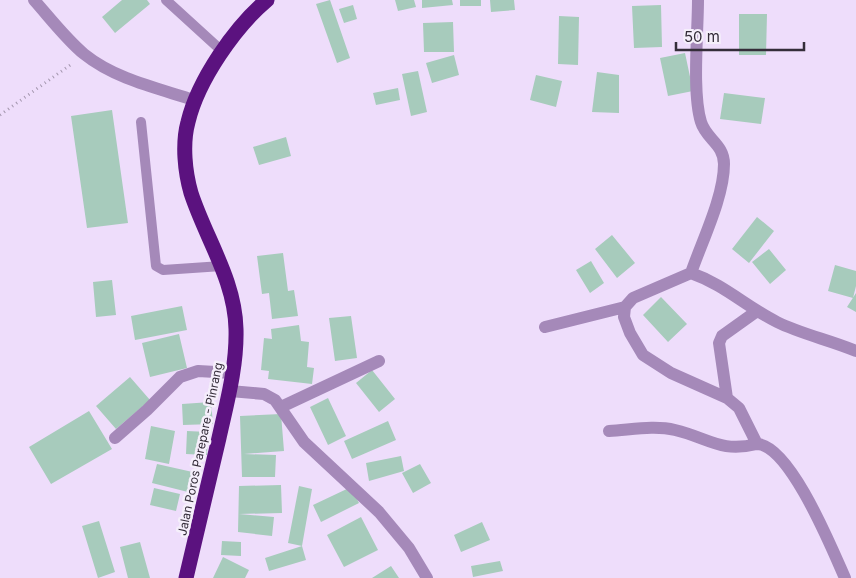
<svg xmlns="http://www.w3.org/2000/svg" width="856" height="578" font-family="Inter,sans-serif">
<rect width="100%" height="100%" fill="#eeddfb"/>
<path fill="#a7cbbc" d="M 122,0 L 147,0 L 150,4 L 115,33 L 102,17 Z
M 330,0 L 350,58 L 337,63 L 316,4 Z
M 395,0 L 414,0 L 416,7 L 398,11 Z
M 422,0 L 452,0 L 453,5 L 422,8 Z
M 460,0 L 481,0 L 481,6 L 460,6 Z
M 490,0 L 514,0 L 515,10 L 491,12 Z
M 353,5 L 357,19 L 344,23 L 339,9 Z
M 661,5 L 662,47 L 634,48 L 632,6 Z
M 739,14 L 767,14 L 766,55 L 739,55 Z
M 559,16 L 579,17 L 578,65 L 558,64 Z
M 453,22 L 454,52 L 424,52 L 423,23 Z
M 685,53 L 693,91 L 668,96 L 660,58 Z
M 454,55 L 459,75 L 432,83 L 426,63 Z
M 418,71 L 427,112 L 411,116 L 402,74 Z
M 597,72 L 619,75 L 619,113 L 592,112 Z
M 536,75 L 562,81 L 556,107 L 530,100 Z
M 398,88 L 400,100 L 376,105 L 373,93 Z
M 724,93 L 765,98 L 761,124 L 720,119 Z
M 112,110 L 128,223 L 87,228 L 71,116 Z
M 286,137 L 291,156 L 259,165 L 253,147 Z
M 757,217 L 774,231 L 749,263 L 732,249 Z
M 612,235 L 635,263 L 617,278 L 595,249 Z
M 769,249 L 786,270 L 770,284 L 752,262 Z
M 283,253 L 288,291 L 294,290 L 298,316 L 272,319 L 269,293 L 262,294 L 257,256 Z
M 591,261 L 604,283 L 590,293 L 576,270 Z
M 835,265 L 856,271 L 856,286 L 853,298 L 828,291 Z
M 112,280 L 116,315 L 96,317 L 93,282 Z
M 856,293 L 856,312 L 847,307 Z
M 661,297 L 687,324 L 668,342 L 643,315 Z
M 182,306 L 187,330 L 135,340 L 131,316 Z
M 351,316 L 357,358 L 335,361 L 329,318 Z
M 299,325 L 301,341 L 309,342 L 307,367 L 314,368 L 312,384 L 268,379 L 269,371 L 261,370 L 264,338 L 272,339 L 271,329 Z
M 179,334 L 187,368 L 150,377 L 142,343 Z
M 372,370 L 395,399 L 379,412 L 356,383 Z
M 130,377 L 150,400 L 116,429 L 96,406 Z
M 328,398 L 346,436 L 328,445 L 310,407 Z
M 211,402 L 213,424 L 183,425 L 182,404 Z
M 89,411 L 112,449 L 51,484 L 29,447 Z
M 281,414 L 284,451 L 244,454 L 276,455 L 275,477 L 242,477 L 240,416 Z
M 388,421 L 396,440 L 352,459 L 344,441 Z
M 151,426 L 175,431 L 169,464 L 145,459 Z
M 187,431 L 208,432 L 207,455 L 186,454 Z
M 401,456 L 404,471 L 369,481 L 366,463 Z
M 157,464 L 197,473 L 192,493 L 152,483 Z
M 420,464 L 431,483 L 413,493 L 402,473 Z
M 281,485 L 282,513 L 239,514 L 274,517 L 272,536 L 238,532 L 239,486 Z
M 299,486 L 312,489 L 302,546 L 288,543 Z
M 351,487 L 359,503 L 321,522 L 313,505 Z
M 154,488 L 180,494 L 176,511 L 150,505 Z
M 361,517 L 378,550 L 344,567 L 327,535 Z
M 99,521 L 115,572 L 98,578 L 82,526 Z
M 482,522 L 490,540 L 461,552 L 454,535 Z
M 222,541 L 241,542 L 241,556 L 221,555 Z
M 140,542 L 150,578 L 128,578 L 120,547 Z
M 302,546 L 306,560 L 269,571 L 265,558 Z
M 223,557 L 249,570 L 245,578 L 213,578 Z
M 500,561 L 503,571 L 473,577 L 471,566 Z
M 391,566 L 399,578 L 372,578 Z"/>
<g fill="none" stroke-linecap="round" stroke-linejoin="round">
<path stroke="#a295ac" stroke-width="3" stroke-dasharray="1 4" stroke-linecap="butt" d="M 0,115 L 73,63"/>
<path stroke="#a589b9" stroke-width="10" d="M 166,0 L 223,52
M 141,122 L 156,266 L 163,270 L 222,266"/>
<path stroke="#a589b9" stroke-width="12" d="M 34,0 C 50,18 66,39 84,54 C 115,79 157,88 194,100
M 691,273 C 702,241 724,197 724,164 C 724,144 706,139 701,122 C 692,93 698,32 698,0
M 545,327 L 625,307
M 230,391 L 264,394 L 275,400 L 304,442 L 379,512 L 409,548 L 427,578
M 727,398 L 719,343 L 722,336 L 757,311
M 281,407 L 379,361
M 609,431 C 630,430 654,425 675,430 C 709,438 720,453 757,444 L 739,408 L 727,398 L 671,373 L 643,355 L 630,333 L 624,317 L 625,307 L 633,298 L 691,273 C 725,285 745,306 777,322 C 801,334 830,340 856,351
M 115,438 L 147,410 L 180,377 L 198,371 L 233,373
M 757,444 C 790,445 832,549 845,578"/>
<path stroke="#5b127f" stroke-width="15" d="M 186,578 C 197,531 208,484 219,438 C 227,402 237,366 236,329 C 235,280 206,239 191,193 C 185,172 182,144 188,122 C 198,80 235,27 267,0"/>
</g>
<g text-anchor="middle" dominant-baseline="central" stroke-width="5" stroke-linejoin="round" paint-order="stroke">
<g font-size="12" fill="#342d39" stroke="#f5effb">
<text transform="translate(200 449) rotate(-78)">Jalan Poros Parepare - Pinrang</text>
</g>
</g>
<path d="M676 42v8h128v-8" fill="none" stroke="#342d39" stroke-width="2.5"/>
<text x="684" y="42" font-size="15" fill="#342d39" stroke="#f5effb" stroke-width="4" paint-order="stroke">50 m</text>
</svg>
